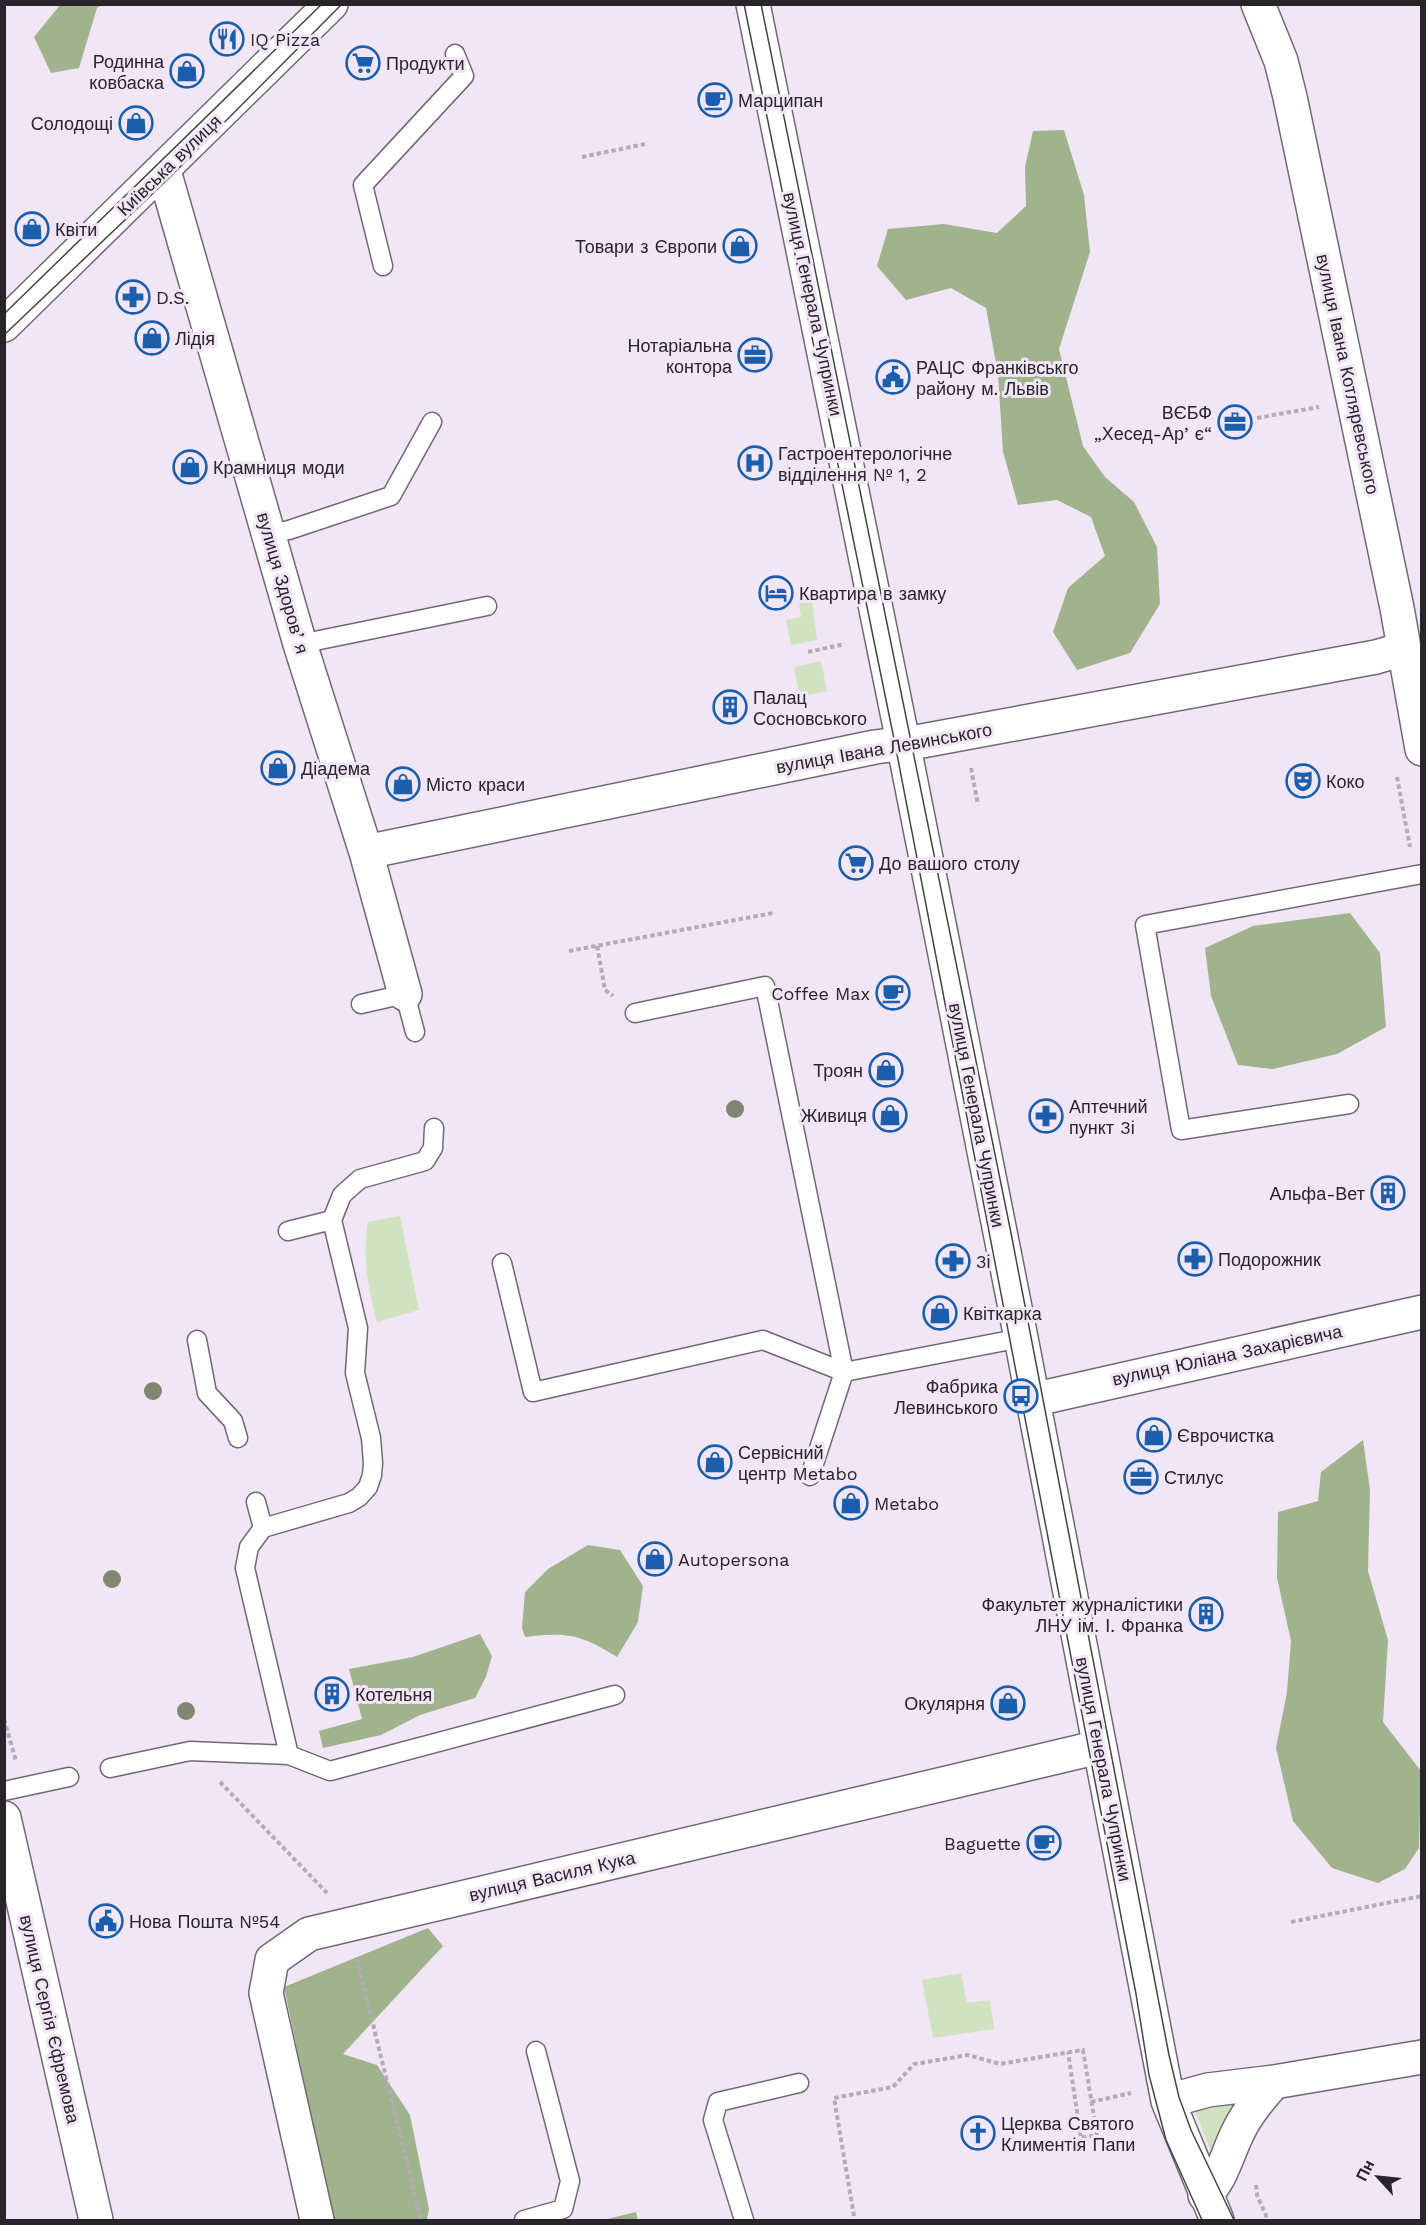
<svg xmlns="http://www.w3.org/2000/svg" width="1426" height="2225" font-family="'Work Sans',sans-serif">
<rect width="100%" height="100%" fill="#f1e6f6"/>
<path fill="#d0e2bf" d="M 812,601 L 817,640 L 791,645 L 786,620 L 801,617 L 799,604 Z
M 821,661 L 827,691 L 800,697 L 794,667 Z
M 400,1216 L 419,1310 L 377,1322 C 368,1286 362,1259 368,1222 Z
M 961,1973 L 967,2003 L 990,2000 L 994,2029 L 933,2038 L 922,1980 Z
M 1240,2097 L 1211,2151 L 1194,2109 Z"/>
<path fill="#a0b38d" d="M 60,5 L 101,5 L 97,8 L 79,68 L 51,73 L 34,37 Z
M 1064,130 L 1084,195 L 1090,252 L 1059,349 L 1083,446 L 1105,477 L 1134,502 L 1157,547 L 1160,604 L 1130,653 L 1077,670 L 1053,632 L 1068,588 L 1105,556 L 1091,517 L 1057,500 L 1018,505 L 1003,452 L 998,374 L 986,308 L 951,288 L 906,300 L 877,266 L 888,229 L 944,224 L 997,233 L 1026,206 L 1025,167 L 1033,131 Z
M 1350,913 L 1380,953 L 1386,1027 L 1337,1054 L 1273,1069 L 1238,1065 L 1211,996 L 1205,948 L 1253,926 Z
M 1363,1440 L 1370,1490 L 1368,1571 L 1388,1640 L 1383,1722 L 1421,1771 L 1419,1848 L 1405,1869 L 1378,1883 L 1332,1868 L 1293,1821 L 1276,1748 L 1287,1692 L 1291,1641 L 1277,1578 L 1278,1512 L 1318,1501 L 1321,1472 Z
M 588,1545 L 620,1550 L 643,1586 L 638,1622 L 617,1657 C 580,1634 568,1632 525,1637 L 522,1628 L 525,1592 L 548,1569 Z
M 480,1634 L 492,1656 L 486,1677 L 475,1698 L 420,1715 L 381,1735 L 323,1748 L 319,1731 L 362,1719 L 349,1669 L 413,1657 Z
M 428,1928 L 443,1946 L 343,2054 L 377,2065 L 410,2115 L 429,2209 L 427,2220 L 333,2220 L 284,1987 Z
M 636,2212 L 638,2220 L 603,2220 Z"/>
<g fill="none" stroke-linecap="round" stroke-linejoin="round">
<defs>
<path id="service" d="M 383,266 L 363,185 L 464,76 L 455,54
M 269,534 L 289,530 L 391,496 L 432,422
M 300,644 L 487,606
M 361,1004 L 405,994 L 415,1032
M 635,1013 L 765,986 L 844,1372
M 1349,1104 L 1181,1130 L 1145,925 L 1422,874
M 288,1231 L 332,1220
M 502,1263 L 533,1392 L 763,1340 L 844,1372
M 197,1340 L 207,1393 L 233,1421 L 238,1438
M 810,1476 L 844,1372 L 1021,1338
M 256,1502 L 263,1528
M 289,1755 L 245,1568 L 249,1547 L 263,1528 L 349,1503 L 359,1497 L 368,1487 L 372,1475 L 373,1463 L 371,1438 L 355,1373 L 358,1328 L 332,1220 L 342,1195 L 360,1179 L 425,1161 L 433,1148 L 434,1128
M 110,1768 L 190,1751 L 289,1755 L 330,1771 L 615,1695
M 4,1791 L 69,1777
M 524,2220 L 563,2209 L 570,2181 L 536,2051
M 744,2220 L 713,2120 L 718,2102 L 799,2083"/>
<path id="minor" d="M 1258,4 L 1281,61 L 1290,97 L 1397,608 L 1422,749
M 164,171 L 300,644 L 366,852 L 405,994
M 366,852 L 875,747 L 922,741 L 1376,657 L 1403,649
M 1032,1400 L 1422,1312
M 4,1818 L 96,2220
M 317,2220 L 266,1993 L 272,1960 L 309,1934 L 1099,1747"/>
<path id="tertiary" d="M 753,4 L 903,742 L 1021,1338 L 1168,2101 L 1217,2220
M 1168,2101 L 1208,2090 L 1274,2082 L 1422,2057
M 1205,2195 C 1223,2177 1227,2154 1238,2132 C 1247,2113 1260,2098 1274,2082"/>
<path id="secondary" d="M 4,325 L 331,4"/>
</defs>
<use href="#service" stroke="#716876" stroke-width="21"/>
<use href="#minor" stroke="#716876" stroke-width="36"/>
<use href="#tertiary" stroke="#716876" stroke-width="36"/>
<use href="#secondary" stroke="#716876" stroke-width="36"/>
<path stroke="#b4abb8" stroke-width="4" stroke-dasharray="4.5 3" stroke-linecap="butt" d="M 582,157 L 645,144
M 1257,418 L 1319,407
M 808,652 L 845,644
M 971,768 L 978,805
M 1397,777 L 1410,847
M 597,946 L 605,990 L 613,996
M 569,951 L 773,913
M 4,1719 L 16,1761
M 220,1782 L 327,1893
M 1291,1922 L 1422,1896
M 357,1959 L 421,2220
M 1091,2102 L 1131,2093
M 1256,2185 L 1257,2195 L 1268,2220
M 854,2216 L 834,2098 L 893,2087 L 914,2064 L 968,2055 L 1000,2064 L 1083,2050 L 1097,2135 L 1081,2138 L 1068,2052"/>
<use href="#service" stroke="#fff" stroke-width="18"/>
<use href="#minor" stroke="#fff" stroke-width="33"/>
<use href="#tertiary" stroke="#fff" stroke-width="33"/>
<use href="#secondary" stroke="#fff" stroke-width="33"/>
<path stroke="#484349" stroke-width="1.5" d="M 744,4 L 895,744 L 1136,1994 L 1149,2075 L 1166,2140 L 1202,2220
M 761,4 L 1011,1233 L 1169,2055 L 1179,2097 L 1191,2130 L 1234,2220
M 4,314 L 322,4
M 4,335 L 167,180 L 342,4"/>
</g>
<g fill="#80876f">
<circle cx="735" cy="1109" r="9"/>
<circle cx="153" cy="1391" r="9"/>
<circle cx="112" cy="1579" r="9"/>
<circle cx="186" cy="1711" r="9"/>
</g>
<defs>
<symbol id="restaurant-ring" viewBox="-11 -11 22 22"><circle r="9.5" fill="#f1e6f6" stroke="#1b5eae" stroke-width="1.5"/><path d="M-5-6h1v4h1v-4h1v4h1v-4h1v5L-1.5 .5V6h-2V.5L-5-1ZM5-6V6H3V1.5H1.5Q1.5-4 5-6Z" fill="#1b5eae"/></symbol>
<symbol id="supermarket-ring" viewBox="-11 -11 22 22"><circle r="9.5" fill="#f1e6f6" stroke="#1b5eae" stroke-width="1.5"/><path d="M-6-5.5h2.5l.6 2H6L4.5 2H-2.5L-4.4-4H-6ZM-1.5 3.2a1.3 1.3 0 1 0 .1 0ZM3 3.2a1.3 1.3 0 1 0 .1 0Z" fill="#1b5eae"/></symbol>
<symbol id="shop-ring" viewBox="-11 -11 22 22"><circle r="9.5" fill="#f1e6f6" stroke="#1b5eae" stroke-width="1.5"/><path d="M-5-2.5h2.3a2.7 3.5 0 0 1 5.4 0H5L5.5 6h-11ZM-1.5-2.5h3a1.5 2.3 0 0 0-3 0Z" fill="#1b5eae"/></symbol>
<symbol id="cafe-ring" viewBox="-11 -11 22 22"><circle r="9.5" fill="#f1e6f6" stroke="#1b5eae" stroke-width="1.5"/><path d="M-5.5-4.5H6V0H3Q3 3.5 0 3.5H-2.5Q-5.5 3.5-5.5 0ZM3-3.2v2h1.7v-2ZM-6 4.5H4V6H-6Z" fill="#1b5eae"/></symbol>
<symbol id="pharmacy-ring" viewBox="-11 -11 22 22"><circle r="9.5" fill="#f1e6f6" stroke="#1b5eae" stroke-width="1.5"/><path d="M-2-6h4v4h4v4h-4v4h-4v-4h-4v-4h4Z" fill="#1b5eae"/></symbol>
<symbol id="office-ring" viewBox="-11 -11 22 22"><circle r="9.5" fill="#f1e6f6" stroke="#1b5eae" stroke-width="1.5"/><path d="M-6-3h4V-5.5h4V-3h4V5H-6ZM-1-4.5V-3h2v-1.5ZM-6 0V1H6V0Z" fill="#1b5eae"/></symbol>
<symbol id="civic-ring" viewBox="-11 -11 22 22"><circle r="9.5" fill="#f1e6f6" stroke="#1b5eae" stroke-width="1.5"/><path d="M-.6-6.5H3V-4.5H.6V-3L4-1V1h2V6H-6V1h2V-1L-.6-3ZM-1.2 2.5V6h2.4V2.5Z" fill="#1b5eae"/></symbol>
<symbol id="hospital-ring" viewBox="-11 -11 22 22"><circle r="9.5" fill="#f1e6f6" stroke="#1b5eae" stroke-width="1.5"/><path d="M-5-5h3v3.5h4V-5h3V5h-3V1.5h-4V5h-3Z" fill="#1b5eae"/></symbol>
<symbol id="hotel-ring" viewBox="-11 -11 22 22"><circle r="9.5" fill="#f1e6f6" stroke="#1b5eae" stroke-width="1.5"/><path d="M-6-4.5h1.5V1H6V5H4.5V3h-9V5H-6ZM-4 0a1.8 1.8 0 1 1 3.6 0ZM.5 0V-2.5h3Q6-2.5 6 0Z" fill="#1b5eae"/></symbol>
<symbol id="building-ring" viewBox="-11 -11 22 22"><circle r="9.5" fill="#f1e6f6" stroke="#1b5eae" stroke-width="1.5"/><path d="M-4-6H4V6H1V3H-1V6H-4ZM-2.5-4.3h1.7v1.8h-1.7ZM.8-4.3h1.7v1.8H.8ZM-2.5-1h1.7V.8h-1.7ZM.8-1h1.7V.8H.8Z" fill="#1b5eae"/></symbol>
<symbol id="theatre-ring" viewBox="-11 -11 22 22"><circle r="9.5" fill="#f1e6f6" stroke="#1b5eae" stroke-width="1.5"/><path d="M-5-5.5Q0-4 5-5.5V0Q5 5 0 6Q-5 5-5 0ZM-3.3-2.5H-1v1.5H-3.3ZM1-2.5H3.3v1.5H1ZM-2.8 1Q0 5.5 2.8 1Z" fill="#1b5eae"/></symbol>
<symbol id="bus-ring" viewBox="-11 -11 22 22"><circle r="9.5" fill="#f1e6f6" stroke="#1b5eae" stroke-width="1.5"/><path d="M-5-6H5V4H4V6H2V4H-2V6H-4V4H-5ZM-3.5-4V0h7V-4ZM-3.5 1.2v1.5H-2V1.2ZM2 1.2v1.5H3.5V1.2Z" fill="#1b5eae"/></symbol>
<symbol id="church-ring" viewBox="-11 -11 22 22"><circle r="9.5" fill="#f1e6f6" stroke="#1b5eae" stroke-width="1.5"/><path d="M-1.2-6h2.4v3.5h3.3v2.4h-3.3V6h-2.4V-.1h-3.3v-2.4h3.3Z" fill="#1b5eae"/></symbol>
</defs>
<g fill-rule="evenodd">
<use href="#restaurant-ring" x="208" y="20" width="38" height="38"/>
<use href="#supermarket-ring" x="344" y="44" width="38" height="38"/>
<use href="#shop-ring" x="168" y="52" width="38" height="38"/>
<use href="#cafe-ring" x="696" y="81" width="38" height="38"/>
<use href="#shop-ring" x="117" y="104" width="38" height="38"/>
<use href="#shop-ring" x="13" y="210" width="38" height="38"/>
<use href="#shop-ring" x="721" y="227" width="38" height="38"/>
<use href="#pharmacy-ring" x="114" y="278" width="38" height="38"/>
<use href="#shop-ring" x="133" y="319" width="38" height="38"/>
<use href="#office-ring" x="736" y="336" width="38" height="38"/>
<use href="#civic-ring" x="874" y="358" width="38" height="38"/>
<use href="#office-ring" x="1216" y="403" width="38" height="38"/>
<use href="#hospital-ring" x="736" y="444" width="38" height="38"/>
<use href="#shop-ring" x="171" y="448" width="38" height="38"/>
<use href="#hotel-ring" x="757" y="574" width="38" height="38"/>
<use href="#building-ring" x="711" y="688" width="38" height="38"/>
<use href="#shop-ring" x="259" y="749" width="38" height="38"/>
<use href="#theatre-ring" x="1284" y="762" width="38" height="38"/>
<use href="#shop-ring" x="384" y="765" width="38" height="38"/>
<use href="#supermarket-ring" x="837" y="844" width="38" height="38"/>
<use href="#cafe-ring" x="874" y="974" width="38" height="38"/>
<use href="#shop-ring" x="867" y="1051" width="38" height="38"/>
<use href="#shop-ring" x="871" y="1096" width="38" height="38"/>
<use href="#pharmacy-ring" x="1027" y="1097" width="38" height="38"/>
<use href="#building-ring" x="1369" y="1174" width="38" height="38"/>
<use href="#pharmacy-ring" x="1176" y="1240" width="38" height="38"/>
<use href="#pharmacy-ring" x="934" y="1242" width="38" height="38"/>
<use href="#shop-ring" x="921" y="1294" width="38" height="38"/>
<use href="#bus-ring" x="1002" y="1377" width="38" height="38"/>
<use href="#shop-ring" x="1135" y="1416" width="38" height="38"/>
<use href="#shop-ring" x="696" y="1443" width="38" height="38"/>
<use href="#office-ring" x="1122" y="1458" width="38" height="38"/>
<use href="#shop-ring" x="832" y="1484" width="38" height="38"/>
<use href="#shop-ring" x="636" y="1540" width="38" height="38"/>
<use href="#building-ring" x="1187" y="1595" width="38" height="38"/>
<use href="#building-ring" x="313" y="1675" width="38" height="38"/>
<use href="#shop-ring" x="989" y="1684" width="38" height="38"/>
<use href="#cafe-ring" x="1025" y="1824" width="38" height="38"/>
<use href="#civic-ring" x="87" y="1902" width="38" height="38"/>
<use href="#church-ring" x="959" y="2114" width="38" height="38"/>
</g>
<g text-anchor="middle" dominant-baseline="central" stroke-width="6" stroke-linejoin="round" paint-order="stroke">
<g font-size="18" fill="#282429" stroke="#f1e6f6" text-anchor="start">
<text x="250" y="39">IQ Pizza</text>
<text x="164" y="61" text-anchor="end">Родинна<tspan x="164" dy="21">ковбаска</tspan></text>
<text x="386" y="63">Продукти</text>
<text x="738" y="100">Марципан</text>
<text x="113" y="123" text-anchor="end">Солодощі</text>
<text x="55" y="229">Квіти</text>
<text x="717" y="246" text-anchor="end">Товари з Європи</text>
<text x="156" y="297">D.S.</text>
<text x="175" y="338">Лідія</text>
<text x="732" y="345" text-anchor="end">Нотаріальна<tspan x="732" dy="21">контора</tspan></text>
<text x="916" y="367">РАЦС Франківськго<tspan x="916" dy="21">району м. Львів</tspan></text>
<text x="1212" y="412" text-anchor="end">ВЄБФ<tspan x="1212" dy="21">„Хесед-Арʼє“</tspan></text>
<text x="778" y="453">Гастроентерологічне<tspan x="778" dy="21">відділення № 1, 2</tspan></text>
<text x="213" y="467">Крамниця моди</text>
<text x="799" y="593">Квартира в замку</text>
<text x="753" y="697">Палац<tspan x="753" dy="21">Сосновського</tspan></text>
<text x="301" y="768">Діадема</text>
<text x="1326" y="781">Коко</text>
<text x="426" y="784">Місто краси</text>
<text x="879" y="863">До вашого столу</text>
<text x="870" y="993" text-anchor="end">Coffee Max</text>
<text x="863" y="1070" text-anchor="end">Троян</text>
<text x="1069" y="1106">Аптечний<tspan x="1069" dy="21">пункт 3і</tspan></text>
<text x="867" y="1115" text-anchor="end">Живиця</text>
<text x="1365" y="1193" text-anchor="end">Альфа-Вет</text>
<text x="1218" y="1259">Подорожник</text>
<text x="976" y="1261">3і</text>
<text x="963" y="1313">Квіткарка</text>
<text x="998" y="1386" text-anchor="end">Фабрика<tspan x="998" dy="21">Левинського</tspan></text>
<text x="1177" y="1435">Єврочистка</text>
<text x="738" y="1452">Сервісний<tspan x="738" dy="21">центр Metabo</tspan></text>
<text x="1164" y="1477">Стилус</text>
<text x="874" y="1503">Metabo</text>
<text x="678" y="1559">Autopersona</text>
<text x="1183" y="1604" text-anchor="end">Факультет журналістики<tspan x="1183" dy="21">ЛНУ ім. І. Франка</tspan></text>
<text x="355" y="1694">Котельня</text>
<text x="985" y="1703" text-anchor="end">Окулярня</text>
<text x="1021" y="1843" text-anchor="end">Baguette</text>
<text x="129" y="1921">Нова Пошта №54</text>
<text x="1001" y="2123">Церква Святого<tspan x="1001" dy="21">Климентія Папи</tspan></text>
</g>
<g font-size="18" fill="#282429" stroke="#f1e6f6">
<text transform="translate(169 165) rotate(-44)">Київська вулиця</text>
<text transform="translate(813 304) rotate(78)">вулиця Генерала Чупринки</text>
<text transform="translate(1348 374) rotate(78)">вулиця Івана Котляревського</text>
<text transform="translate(283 583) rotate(74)">вулиця Здоровʼя</text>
<text transform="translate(884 748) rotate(-10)">вулиця Івана Левинського</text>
<text transform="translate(977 1115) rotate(79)">вулиця Генерала Чупринки</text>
<text transform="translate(1227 1355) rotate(-12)">вулиця Юліана Захарієвича</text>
<text transform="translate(1104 1769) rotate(79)">вулиця Генерала Чупринки</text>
<text transform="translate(552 1876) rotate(-13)">вулиця Василя Кука</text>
<text transform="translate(50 2019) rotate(77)">вулиця Сергія Єфремова</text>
</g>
</g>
<rect width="1426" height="2225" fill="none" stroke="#282429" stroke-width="12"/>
<g transform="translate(1378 2177) rotate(297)" stroke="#f1e6f6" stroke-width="4.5" paint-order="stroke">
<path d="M0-4.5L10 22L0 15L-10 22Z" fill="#282429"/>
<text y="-9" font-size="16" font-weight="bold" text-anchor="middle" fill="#282429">Пн</text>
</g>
</svg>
